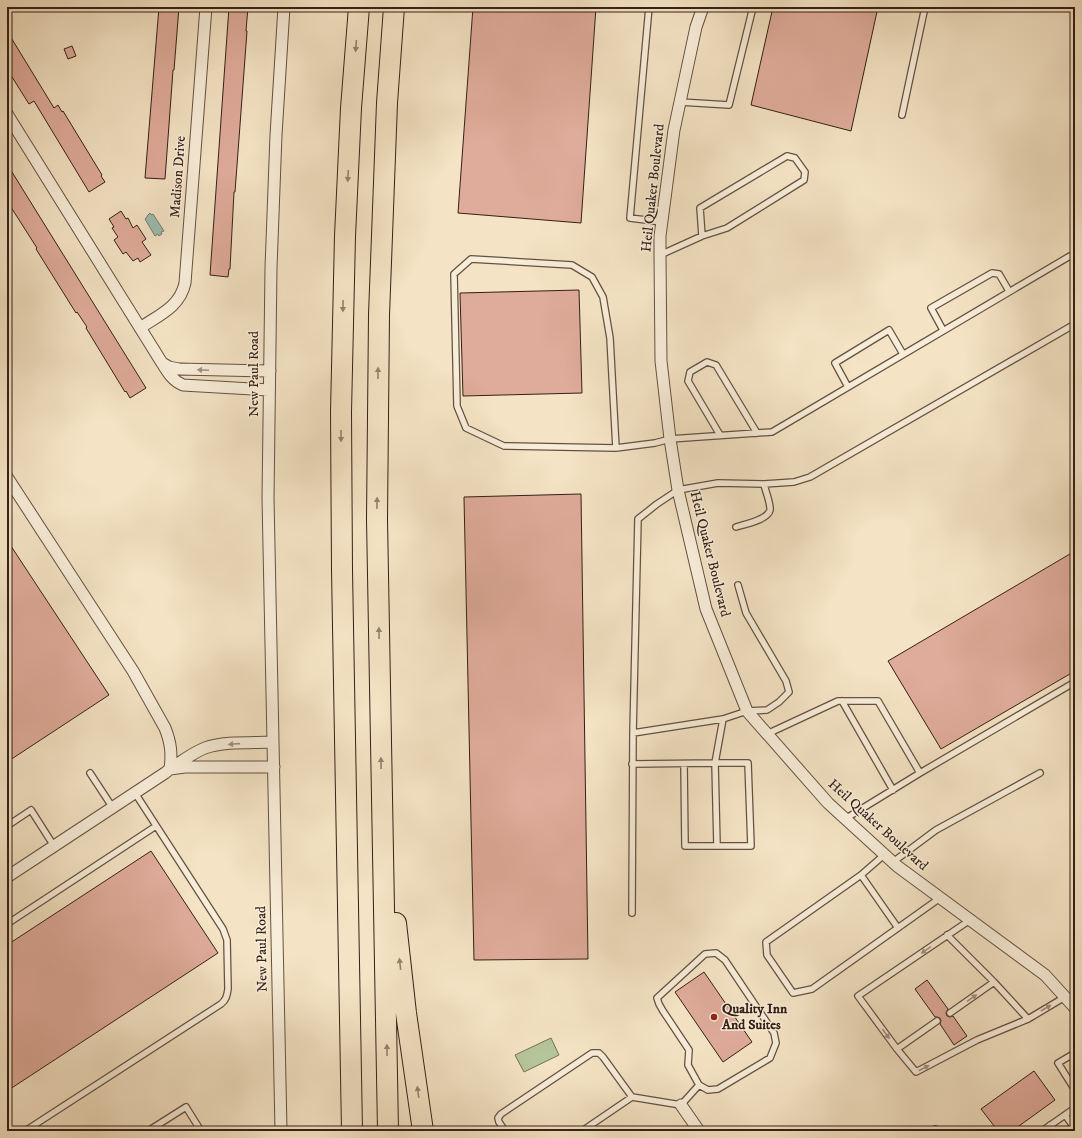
<svg xmlns="http://www.w3.org/2000/svg" width="1082" height="1138" font-family="'IM FELL DW Pica',serif">
<rect width="100%" height="100%" fill="#f4e3c4"/>
<filter id="stains"><feTurbulence type="fractalNoise" baseFrequency=".005" numOctaves="4"/><feColorMatrix values="0 0 0 0 .2 0 0 0 0 .09 0 0 0 0 .02 0 0 0 .5 -.17"/></filter>
<radialGradient id="worn" r=".72"><stop offset=".6" stop-color="#630" stop-opacity="0"/><stop offset="1" stop-color="#630" stop-opacity=".3"/></radialGradient>
<path fill="#b5c59a" stroke="#747258" d="M 551,1038 L 559,1055 L 524,1072 L 515,1055 Z"/>
<path fill="#9cbeb1" stroke="#727f73" d="M 150,213 L 151,215 L 153,214 L 164,231 L 161,232 L 162,234 L 159,236 L 158,234 L 155,236 L 145,219 L 147,217 L 147,216 Z"/>
<path fill="#dfab9a" stroke="#342017" d="M 159,7 L 179,7 L 174,70 L 173,70 L 165,179 L 145,178 Z
M 229,7 L 248,7 L 246,31 L 247,31 L 235,192 L 234,192 L 230,269 L 229,269 L 228,277 L 210,275 Z
M 473,7 L 596,7 L 581,223 L 458,213 Z
M 773,7 L 878,7 L 851,131 L 751,105 Z
M 7,31 L 54,108 L 58,105 L 62,112 L 63,111 L 102,175 L 101,176 L 105,182 L 89,192 L 34,101 L 29,104 L 7,69 Z
M 72,46 L 76,56 L 68,59 L 64,49 Z
M 7,164 L 146,388 L 130,398 L 126,391 L 125,392 L 86,328 L 87,327 L 77,312 L 76,313 L 36,249 L 37,248 L 7,201 Z
M 121,211 L 126,219 L 128,218 L 133,228 L 137,225 L 146,239 L 142,242 L 151,255 L 140,262 L 138,258 L 133,261 L 126,252 L 123,254 L 114,240 L 118,237 L 112,228 L 114,227 L 109,219 Z
M 579,290 L 582,393 L 463,396 L 460,293 Z
M 581,494 L 588,959 L 474,960 L 464,497 Z
M 7,540 L 109,695 L 7,762 Z
M 1075,551 L 1075,671 L 941,749 L 888,661 Z
M 151,851 L 218,953 L 7,1091 L 7,945 Z
M 704,972 L 752,1042 L 723,1062 L 675,992 Z
M 927,980 L 948,1009 L 946,1013 L 947,1016 L 950,1017 L 953,1016 L 967,1036 L 954,1045 L 940,1024 L 941,1021 L 940,1018 L 937,1017 L 935,1017 L 915,989 Z
M 1034,1071 L 1055,1100 L 1012,1131 L 998,1131 L 981,1109 Z"/>
<g fill="none" stroke-linecap="round" stroke-linejoin="round">
<defs>
<path id="lane" d="M 649,7 L 630,218 L 662,222
M 680,102 L 729,105 L 753,7
M 902,115 L 925,7
M 660,255 L 702,236 L 727,228 L 804,180 L 805,172 L 795,158 L 787,156 L 700,208 L 702,236
M 943,330 L 931,308 L 992,273 L 999,274 L 1009,291
M 848,387 L 835,363 L 889,330 L 903,354
M 720,435 L 688,381 L 690,372 L 707,362 L 716,365 L 757,433
M 616,448 L 610,338 L 603,297 L 592,277 L 572,265 L 471,259 L 454,274 L 457,406 L 466,428 L 504,446 L 616,448 L 655,443 L 670,439 L 772,432 L 1070,256
M 736,527 C 745,524 768,520 770,510 C 771,504 765,490 764,484
M 738,585 L 746,613 L 786,681 L 789,692 L 779,702 L 767,710 L 747,711 L 723,719 L 633,733 L 638,519 L 657,504 L 678,490 L 718,483 L 764,484 L 794,482 L 810,477 L 1075,324
M 842,701 L 893,790
M 767,734 L 838,701 L 878,701 L 920,773 L 845,819
M 632,764 L 715,763 L 723,719
M 684,764 L 685,846 L 751,846 L 748,763 L 715,763 L 717,846
M 90,773 L 113,808
M 920,773 L 1075,682
M 7,826 L 31,810 L 54,846
M 884,855 L 861,875 L 766,942 L 767,955 L 793,993 L 812,989 L 940,898
M 893,862 L 936,830 L 1040,773
M 861,875 L 898,928
M 632,913 L 633,733
M 7,924 L 156,826
M 947,935 L 994,982 L 1028,1019
M 950,1013 L 994,982
M 937,1021 L 897,1049 L 858,996 L 970,920
M 897,1049 L 916,1072 L 977,1040 L 1028,1019 L 1065,997
M 1075,1053 L 1058,1063 L 1075,1090
M 1065,1115 L 1073,1126
M 1050,1125 L 1054,1131
M 25,1131 L 221,1004 C 226,1000 227,996 228,989 L 227,940 L 223,929 L 135,793
M 148,1131 L 186,1107 L 201,1131
M 505,1131 L 499,1122 L 498,1118 L 501,1114 L 592,1053 L 599,1053 L 603,1057 L 632,1097
M 582,1131 L 632,1097 L 681,1105 L 699,1085 L 688,1065 L 689,1050 L 663,1011 L 659,1004 L 657,998 L 705,954 L 716,953 L 725,960 L 774,1033 L 776,1043 L 770,1058 L 718,1089 L 708,1090 L 699,1085
M 932,1131 L 935,1129 L 940,1131
M 1042,1131 L 1075,1108"/>
<path id="street" d="M 703,7 L 696,27 L 674,130 L 660,236 L 660,255 L 661,361 L 670,439 L 678,490 L 706,609 L 747,711 L 828,803 L 897,866 L 1045,975 L 1075,1008
M 7,114 L 162,363
M 140,328 C 159,315 180,307 185,283 L 206,7
M 269,390 L 183,385 C 173,381 168,373 162,363 L 169,367 L 179,369 L 270,371
M 7,477 L 133,671 L 165,728 C 171,743 172,754 170,769 L 165,773 L 7,877
M 273,742 C 253,743 224,741 205,748 C 192,753 181,762 170,769 L 185,767 L 274,767
M 681,1105 L 699,1131
M 281,1131 L 268,498 L 271,268 L 276,135 L 284,7"/>
<path id="highway" d="M 396,923 L 406,1013 L 423,1131
M 352,1131 L 342,570 L 341,412 L 345,236 L 351,108 L 359,7
M 388,1131 L 377,519 L 379,315 L 387,103 L 394,7"/>
</defs>
<use href="#lane" stroke="#645142" stroke-width="8"/>
<use href="#street" stroke="#645142" stroke-width="13"/>
<use href="#highway" stroke="#342017" stroke-width="22"/>
<use href="#lane" stroke="#f8edd9" stroke-width="5.5"/>
<use href="#street" stroke="#f8edd9" stroke-width="11"/>
<use href="#highway" stroke="#f4e3c4" stroke-width="20"/>
</g>
<defs><path id="oneway-solid" d="M-6-.8H1V-3.2L6.5 0L1 3.2V.8H-6Z"/></defs>
<g fill="#94826e">
<use href="#oneway-solid" transform="translate(356 46) rotate(94)"/>
<use href="#oneway-solid" transform="translate(348 176) rotate(93)"/>
<use href="#oneway-solid" transform="translate(343 306) rotate(91)"/>
<use href="#oneway-solid" transform="translate(378 373) rotate(-89)"/>
<use href="#oneway-solid" transform="translate(341 436) rotate(90)"/>
<use href="#oneway-solid" transform="translate(377 503) rotate(-89)"/>
<use href="#oneway-solid" transform="translate(379 633) rotate(-91)"/>
<use href="#oneway-solid" transform="translate(381 763) rotate(-91)"/>
<use href="#oneway-solid" transform="translate(400 964) rotate(-97)"/>
<use href="#oneway-solid" transform="translate(387 1050) rotate(-91)"/>
<use href="#oneway-solid" transform="translate(418 1092) rotate(-98)"/>
</g>
<g fill="#a09182">
<use href="#oneway-solid" transform="translate(203 370) rotate(-178)"/>
<use href="#oneway-solid" transform="translate(234 744) rotate(176)"/>
<use href="#oneway-solid" transform="translate(926 950) rotate(146)"/>
<use href="#oneway-solid" transform="translate(972 998) rotate(-35)"/>
<use href="#oneway-solid" transform="translate(1046 1008) rotate(-30)"/>
<use href="#oneway-solid" transform="translate(886 1034) rotate(54)"/>
<use href="#oneway-solid" transform="translate(924 1068) rotate(-28)"/>
</g>
<circle fill="#8f2418" stroke="#f8edd9" stroke-width="1.5" cx="714" cy="1017" r="4"/>
<g text-anchor="middle" dominant-baseline="central" stroke-width="3" stroke-linejoin="round" paint-order="stroke">
<g font-size="14" fill="#342017" stroke="#f8edd9">
<text transform="translate(178 177) rotate(-86)">Madison Drive</text>
<text transform="translate(653 188) rotate(-84)">Heil Quaker Boulevard</text>
<text transform="translate(254 374) rotate(-90)">New Paul Road</text>
<text transform="translate(710 554) rotate(76)">Heil Quaker Boulevard</text>
<text transform="translate(878 825) rotate(42)">Heil Quaker Boulevard</text>
<text transform="translate(262 949) rotate(-91)">New Paul Road</text>
</g>
<g font-size="14" font-weight="bold" fill="#342017" stroke="#f8edd9" text-anchor="start">
<text x="722" y="1009">Quality Inn<tspan x="722" dy="16">And Suites</tspan></text>
</g>
</g>
<rect width="1082" height="1138" fill="none" stroke="#f4e3c4" stroke-width="24"/>
<rect x="8" y="8" width="1066" height="1122" fill="none" stroke="#342017" stroke-width="2"/>
<rect x="12" y="12" width="1058" height="1114" fill="none" stroke="#342017"/>
<rect width="100%" height="100%" filter="url(#stains)"/>
<rect width="100%" height="100%" fill="url(#worn)"/>
</svg>
